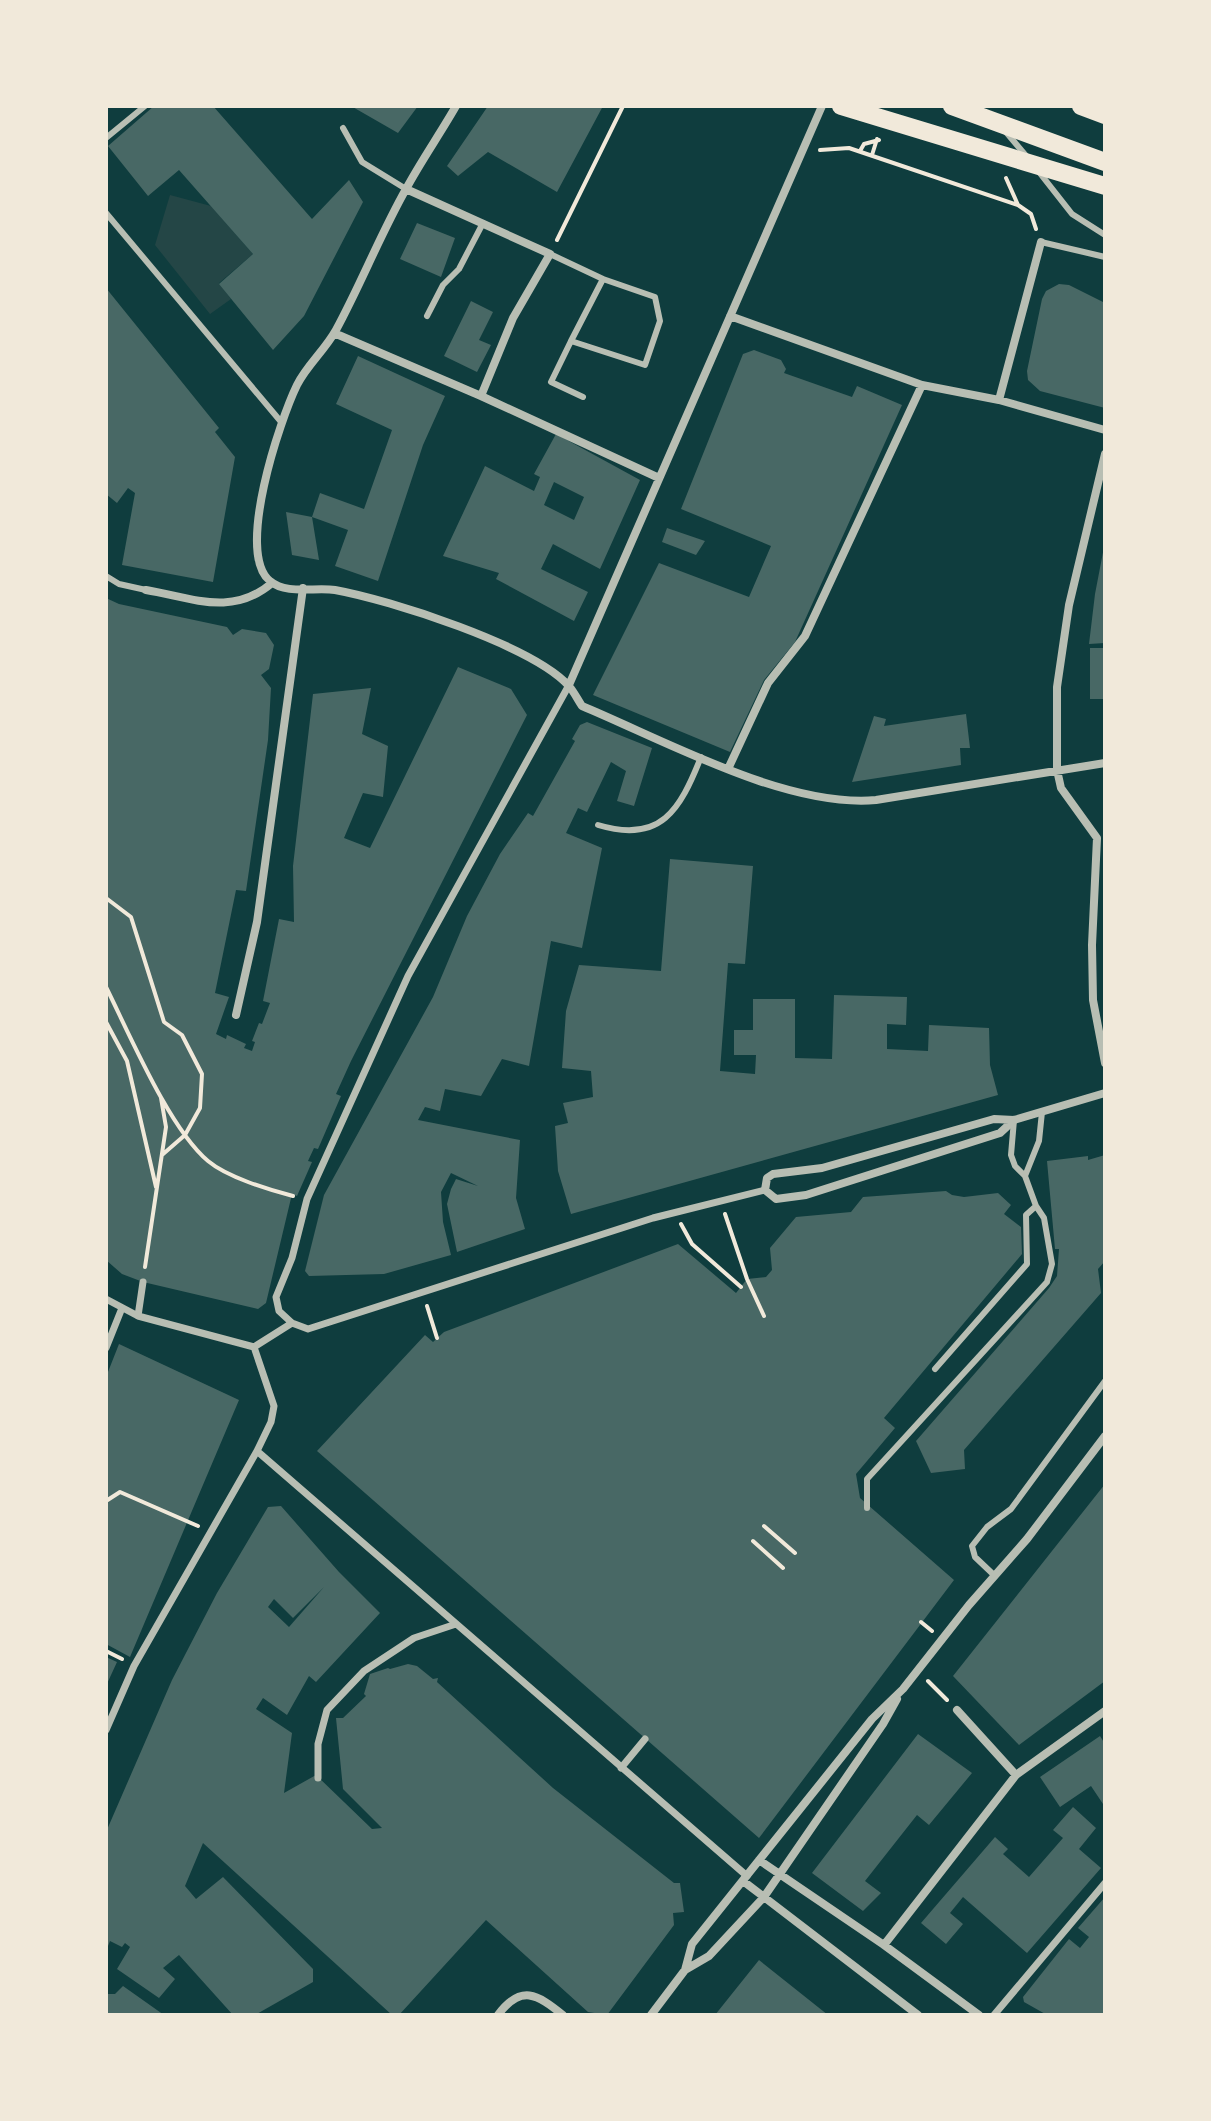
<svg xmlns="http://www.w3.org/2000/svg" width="1211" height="2121" font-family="'Exo 2',sans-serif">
<rect width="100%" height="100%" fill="#0f3d3e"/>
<path fill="#244646" d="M 170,195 L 211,206 L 253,254 L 219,283 L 231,299 L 210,314 L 155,245 Z"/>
<path fill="#486865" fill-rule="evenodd" d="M 154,106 L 213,106 L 312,219 L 349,180 L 363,202 L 304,316 L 273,350 L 219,284 L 253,254 L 179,170 L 148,196 L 108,146 Z
M 351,106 L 418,106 L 398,133 Z
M 488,106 L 603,106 L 557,192 L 488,152 L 458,176 L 447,166 Z
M 417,223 L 455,238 L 441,277 L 400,259 Z
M 1059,284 L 1069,285 L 1105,303 L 1105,408 L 1040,391 L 1028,380 L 1027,371 L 1042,299 L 1046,291 Z
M 106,288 L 219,428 L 215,432 L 235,457 L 213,582 L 122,565 L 135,493 L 128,488 L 117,503 L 106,494 Z
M 471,301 L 493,312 L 479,340 L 491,345 L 477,372 L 444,356 Z
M 754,350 L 781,360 L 786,369 L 784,373 L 852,397 L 857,386 L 902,405 L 795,642 L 764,680 L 730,752 L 593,695 L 659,563 L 749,597 L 771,546 L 681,509 L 743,354 Z
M 358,356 L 445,396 L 423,445 L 378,581 L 335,566 L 348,530 L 312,517 L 319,560 L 292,555 L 286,512 L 312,517 L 320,493 L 364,509 L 392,430 L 336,404 Z
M 556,434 L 640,480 L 600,569 L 553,544 L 541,569 L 588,592 L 574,621 L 496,579 L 499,573 L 443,556 L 485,466 L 534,491 L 540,477 L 534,474 ZM 554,482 L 584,497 L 574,520 L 544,505 Z
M 667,528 L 705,541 L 696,555 L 662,542 Z
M 1104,547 L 1105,643 L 1089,644 L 1095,594 Z
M 106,598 L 119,604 L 227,627 L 233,635 L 242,629 L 266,633 L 274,645 L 269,669 L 261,675 L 271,688 L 268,740 L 246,891 L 236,890 L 215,993 L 229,997 L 216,1034 L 226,1039 L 227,1035 L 246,1044 L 244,1048 L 252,1051 L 255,1042 L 252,1041 L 259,1023 L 262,1024 L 270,1003 L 263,1001 L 279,919 L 294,922 L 293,866 L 313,694 L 371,688 L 362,734 L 388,746 L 383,797 L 363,793 L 344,838 L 370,848 L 458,667 L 511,689 L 527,715 L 351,1061 L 336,1094 L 341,1096 L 318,1149 L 314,1148 L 308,1161 L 312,1162 L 297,1196 L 292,1194 L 266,1303 L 258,1309 L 143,1282 L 122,1274 L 106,1260 Z
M 1090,648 L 1105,648 L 1105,699 L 1090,699 Z
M 966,714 L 970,748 L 960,748 L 961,765 L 852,782 L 874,716 L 886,719 L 884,726 Z
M 587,722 L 652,748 L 634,806 L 617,801 L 626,771 L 611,762 L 587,812 L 578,808 L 566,833 L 602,848 L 582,948 L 551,941 L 529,1066 L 502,1059 L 481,1096 L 445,1089 L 440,1111 L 425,1107 L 418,1120 L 520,1140 L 516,1198 L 525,1229 L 457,1252 L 447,1204 L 451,1189 L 456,1179 L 478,1186 L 451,1173 L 441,1192 L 443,1222 L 451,1255 L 384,1274 L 309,1276 L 305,1271 L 324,1195 L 433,997 L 467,916 L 500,854 L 528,813 L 533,816 L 575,741 L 572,739 L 580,725 Z
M 670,859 L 753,866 L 745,964 L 728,963 L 720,1071 L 755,1074 L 756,1055 L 734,1055 L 734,1030 L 753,1030 L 753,999 L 795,999 L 795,1058 L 832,1059 L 834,995 L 907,997 L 906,1025 L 887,1024 L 887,1049 L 928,1051 L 929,1025 L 989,1028 L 990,1065 L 998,1095 L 571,1214 L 558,1171 L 555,1126 L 568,1123 L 563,1103 L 593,1097 L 591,1071 L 562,1068 L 566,1011 L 579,965 L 661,971 Z
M 1105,1155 L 1105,1261 L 1098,1269 L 1101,1293 L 964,1450 L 965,1469 L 931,1473 L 916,1441 L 1049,1288 L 1057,1276 L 1059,1249 L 1055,1249 L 1047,1161 L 1088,1156 L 1088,1160 Z
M 946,1191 L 952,1195 L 964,1197 L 998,1193 L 1011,1205 L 1004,1214 L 1021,1227 L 1022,1254 L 884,1418 L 895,1428 L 856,1474 L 860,1498 L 954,1580 L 759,1838 L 317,1451 L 425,1335 L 433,1342 L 444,1332 L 678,1244 L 736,1293 L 747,1279 L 766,1277 L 772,1270 L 770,1248 L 796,1217 L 851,1212 L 863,1197 Z
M 119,1344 L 239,1400 L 130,1657 L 106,1644 L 106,1377 Z
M 1105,1484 L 1105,1681 L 1019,1745 L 953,1676 Z
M 281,1506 L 339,1572 L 380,1613 L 316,1682 L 309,1676 L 287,1715 L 263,1698 L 256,1709 L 292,1733 L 284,1793 L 316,1775 L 372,1829 L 382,1828 L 343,1789 L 336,1718 L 343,1718 L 366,1696 L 364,1694 L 370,1674 L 388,1668 L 390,1669 L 408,1664 L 417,1666 L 433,1679 L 438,1678 L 437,1682 L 553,1788 L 674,1883 L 680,1883 L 684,1912 L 673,1913 L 674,1925 L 607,2015 L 588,2012 L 486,1920 L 399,2015 L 392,2015 L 203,1843 L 185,1886 L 196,1899 L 223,1877 L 313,1969 L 313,1982 L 255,2015 L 233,2015 L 179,1955 L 163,1968 L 175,1979 L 159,1998 L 117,1969 L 130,1947 L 125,1943 L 122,1947 L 110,1941 L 106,1951 L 106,1832 L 172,1680 L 217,1593 L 268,1507 ZM 324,1587 L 289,1627 L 268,1607 L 274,1599 L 293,1618 Z
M 106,1657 L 117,1662 L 106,1686 Z
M 918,1734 L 972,1773 L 929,1825 L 917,1815 L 865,1881 L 881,1893 L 863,1911 L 812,1873 Z
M 1100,1736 L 1105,1744 L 1105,1807 L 1091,1786 L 1060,1807 L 1040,1777 Z
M 1073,1807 L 1096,1828 L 1079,1849 L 1101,1868 L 1027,1953 L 963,1897 L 950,1913 L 963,1924 L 946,1944 L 921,1923 L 995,1837 L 1008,1849 L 1003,1854 L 1029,1877 L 1063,1838 L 1053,1830 Z
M 1105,1897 L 1105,2015 L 1047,2015 L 1024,2002 L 1023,1997 L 1069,1939 L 1080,1948 L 1089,1937 L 1078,1928 Z
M 759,1960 L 828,2015 L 715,2015 Z
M 123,1986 L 164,2015 L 106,2015 L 107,1994 L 115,1994 Z"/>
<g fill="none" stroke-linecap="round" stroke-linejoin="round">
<path stroke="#f1e9da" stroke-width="4" d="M 820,150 L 849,148 L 1018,205 L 1031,214 L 1036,229
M 860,151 L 864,144 L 879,140
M 872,155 L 877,139
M 1006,178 L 1018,205
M 557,240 L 623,106
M 106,898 L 131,917 L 164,1022 L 182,1035 L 202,1074 L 200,1108 L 185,1135 L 162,1155
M 106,987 C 130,1035 169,1128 208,1161 C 227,1177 269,1190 293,1196
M 106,1022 L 127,1061 L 156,1187
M 725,1214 L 747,1279 L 764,1316
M 681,1224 L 692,1244 L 741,1287
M 145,1267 L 166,1127 L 161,1098
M 427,1306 L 437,1338
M 106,1501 L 120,1492 L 198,1526
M 764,1526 L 795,1553
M 753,1541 L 783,1568
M 921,1622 L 932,1631
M 106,1651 L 122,1659
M 928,1681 L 947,1700"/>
<path stroke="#b8beb3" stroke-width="6" d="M 343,128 L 362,162 L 406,189
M 1006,132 L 1027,157
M 106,138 L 145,106
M 1039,172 L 1072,214 L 1105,235
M 106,213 L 282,423
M 1041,242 L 1105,257
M 550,254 L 603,279 L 571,341 L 645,365 L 660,321 L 655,297 L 603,279
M 427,316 L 443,285 L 459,269 L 483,223
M 571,341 L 551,382 L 583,397
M 106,576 L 119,584 L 146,590
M 598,825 C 661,844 680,810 701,757
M 1025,1176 L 1039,1141 L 1042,1112
M 935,1369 L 1027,1264 L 1026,1215 L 1036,1206
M 867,1508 L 867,1479 L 1047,1282 L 1052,1264 L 1044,1218 L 1036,1206 L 1025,1176 L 1015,1166 L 1011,1155 L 1014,1120
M 995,1576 L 975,1557 L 972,1546 L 987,1527 L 1011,1509 L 1105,1381"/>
<path stroke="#b8beb3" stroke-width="7" d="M 569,685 L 408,976 L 307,1199 L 292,1258 L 276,1297 L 279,1311 L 292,1323 L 308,1329 L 653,1218 L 765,1190
M 106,1299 L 138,1316 L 254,1347 L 292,1323
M 138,1316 L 143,1282
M 254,1347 L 274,1406 L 271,1422 L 257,1451 L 747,1876
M 106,1348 L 122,1308
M 106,1730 L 134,1666 L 257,1451
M 621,1768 L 645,1739
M 318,1778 L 318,1744 L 327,1710 L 364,1671 L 414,1638 L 456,1624
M 994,2015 L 1105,1883"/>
<path stroke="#b8beb3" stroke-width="8" d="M 456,106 C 440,134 421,161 406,189 C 380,235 361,284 336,330 C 325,350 307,365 297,385 C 280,420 235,553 270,581 C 286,595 315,587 335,590 C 390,600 532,645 569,686 C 574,692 578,700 582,706 C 666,741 786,808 876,800 L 1105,763
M 406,189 L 550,254 L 513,318 L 481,396
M 730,316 L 922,385 L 999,400 L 1105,430
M 334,333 L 481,396 L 659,478
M 999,400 L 1041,242
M 1105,454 L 1069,605 L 1057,687 L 1057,770 L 1061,788 L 1097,838 L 1092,945 L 1093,1000 L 1105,1063
M 146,590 C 193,598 232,617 272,583
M 569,685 L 822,106
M 728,769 L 768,683 L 805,636 L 922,385
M 236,1015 L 257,922 L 303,588
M 1014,1120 L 1000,1133 L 806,1195 L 776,1199 L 765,1190 L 767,1178 L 773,1174 L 822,1168 L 994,1119 L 1014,1120 L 1105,1093
M 957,1710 L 1016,1775
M 759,1860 L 884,1945 L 979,2015
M 743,1881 L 918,2015
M 884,1945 L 1016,1775 L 1105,1711
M 685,1970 L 692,1944 L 872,1719 L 903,1689 L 969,1605 L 1027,1539 L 1105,1436
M 498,2015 C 521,1984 537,1994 563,2015
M 651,2015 L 685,1970 L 709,1956 L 764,1897 L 883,1724 L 897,1699"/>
<path stroke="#f1e9da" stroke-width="18" d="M 841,106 L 1105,186
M 952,106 L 1105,162
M 1081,106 L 1105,115"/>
</g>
<rect width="1211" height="2121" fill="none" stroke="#f1e9da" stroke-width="216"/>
</svg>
